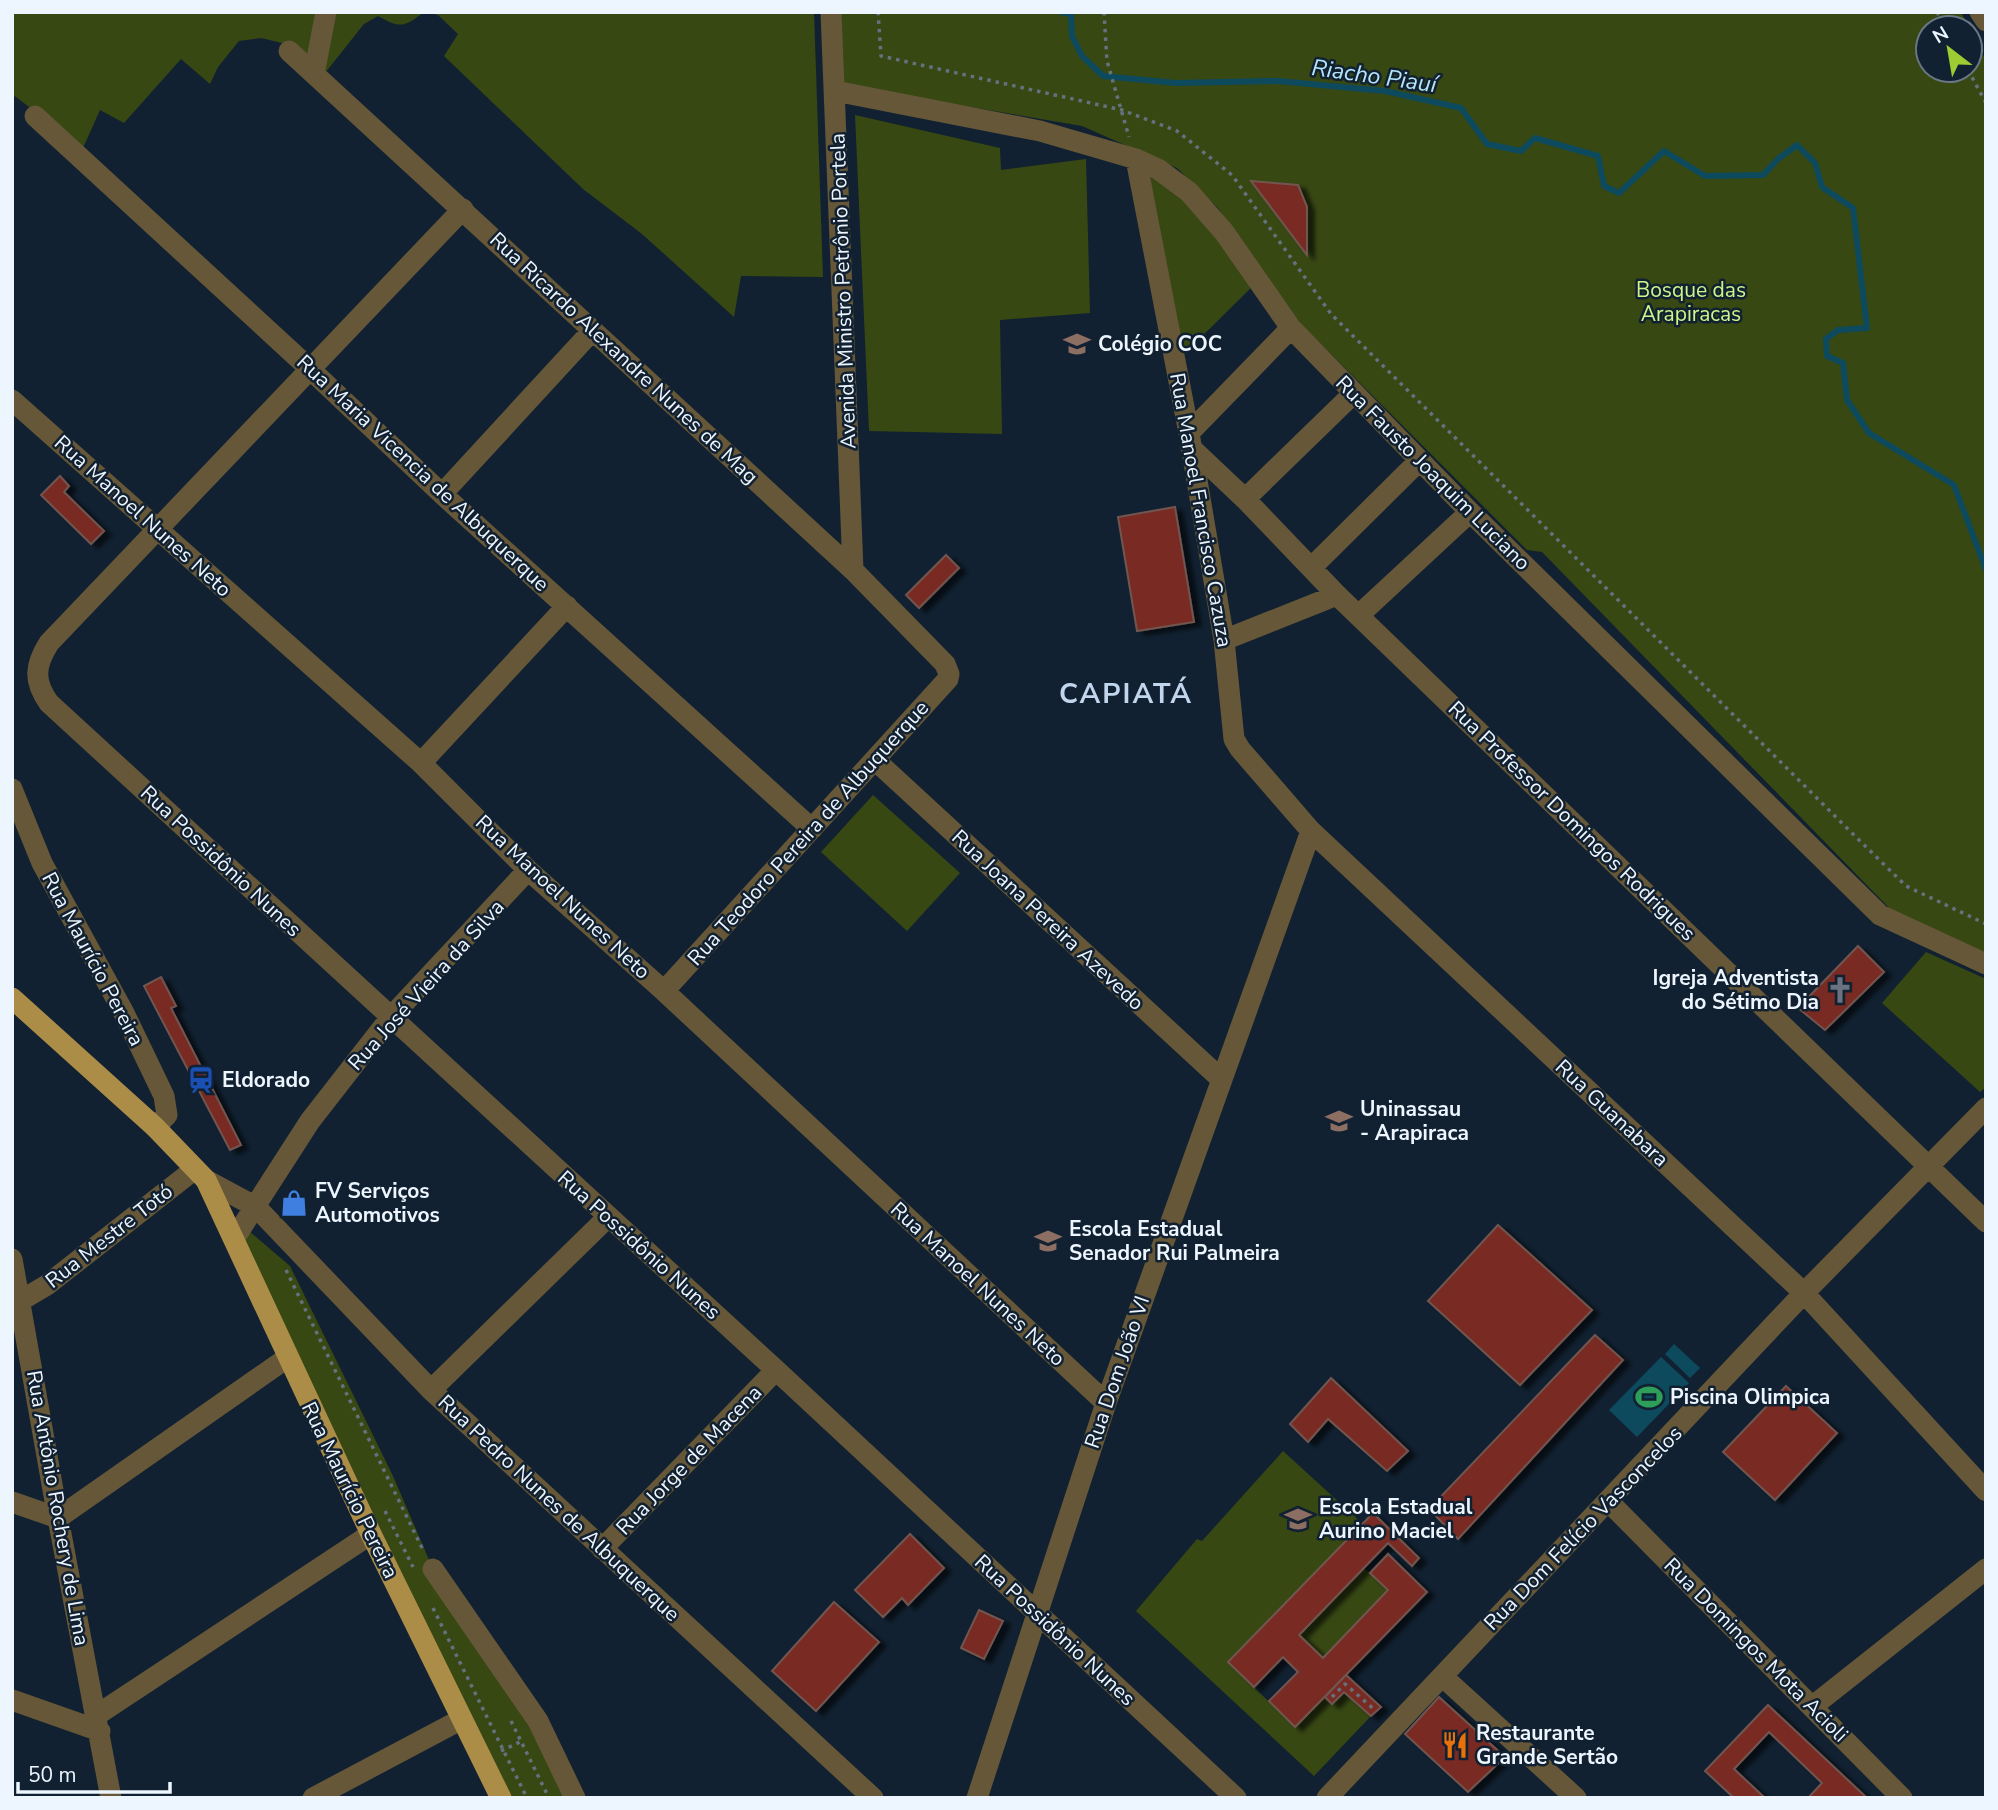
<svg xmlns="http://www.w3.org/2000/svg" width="1998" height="1810" font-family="'Nunito Sans',sans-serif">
<defs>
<filter id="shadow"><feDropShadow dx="7" dy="4" stdDeviation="2" flood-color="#0009"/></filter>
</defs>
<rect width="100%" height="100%" fill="#112131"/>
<path fill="#374813" d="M 12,12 L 424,12 C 404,27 401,29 378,16 L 364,24 L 325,73 L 298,47 L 261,38 L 239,41 L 218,67 L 210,84 L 181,59 L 124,123 L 100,110 L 83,148 L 12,94 Z
M 426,12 L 814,12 L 823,277 L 741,276 L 734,317 L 642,234 L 583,189 L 444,56 L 458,34 L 438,15 Z
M 839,12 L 1961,12 L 1969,28 L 1928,28 L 1928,70 L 1970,70 L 1970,30 L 1986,61 L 1986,953 L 1894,913 L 1542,552 L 1527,550 L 1301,324 L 1217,207 L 1177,168 L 1082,126 L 842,85 Z
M 855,115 L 1000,148 L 1001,170 L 1086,159 L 1090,313 L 1000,320 L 1002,434 L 869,431 Z
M 1136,159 L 1158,169 L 1258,281 L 1175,363 Z
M 873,795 L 960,873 L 907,931 L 821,852 Z
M 1926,952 L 1986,979 L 1986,1087 L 1980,1092 L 1882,1003 Z
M 243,1226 L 290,1266 L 393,1476 L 433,1569 L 575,1798 L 501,1798 L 234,1239 Z
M 1283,1451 L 1363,1524 L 1229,1663 L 1295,1727 L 1325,1697 L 1332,1704 L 1344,1692 L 1371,1716 L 1314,1776 L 1136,1611 L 1197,1539 L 1202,1541 Z
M 1364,1568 L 1388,1590 L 1323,1658 L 1299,1635 Z"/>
<path fill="#0d4a5e" d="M 1674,1344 L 1700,1368 L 1690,1378 L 1665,1354 Z
M 1661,1357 L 1689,1383 L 1637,1437 L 1609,1410 Z"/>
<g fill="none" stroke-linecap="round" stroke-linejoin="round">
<path stroke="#0d4a5e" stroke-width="6" d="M 1061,12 L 1071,14 L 1072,36 L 1082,56 L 1103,76 L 1176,83 L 1278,81 L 1385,91 L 1461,108 L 1487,144 L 1521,151 L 1535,138 L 1598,156 L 1604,186 L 1619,193 L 1664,151 L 1705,176 L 1763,175 L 1778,159 L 1797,145 L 1815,163 L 1822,187 L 1853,208 L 1867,328 L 1838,330 L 1826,339 L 1827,356 L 1843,363 L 1847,400 L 1869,433 L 1954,485 L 1986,570"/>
</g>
<path fill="#792a21" stroke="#715550" stroke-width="2" filter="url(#shadow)" d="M 1251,181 L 1298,185 L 1307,207 L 1307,255 Z
M 60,476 L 69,486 L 64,492 L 104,531 L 91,544 L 41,495 Z
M 1175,507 L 1194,622 L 1137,631 L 1118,517 Z
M 946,555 L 959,568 L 919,608 L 906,595 Z
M 1858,946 L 1884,972 L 1825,1030 L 1798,1008 Z
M 161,977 L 176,1006 L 171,1008 L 241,1145 L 230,1150 L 144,986 Z
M 1498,1225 L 1592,1310 L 1520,1385 L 1428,1301 Z
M 1595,1335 L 1623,1360 L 1458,1539 L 1429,1509 Z
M 1331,1378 L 1408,1451 L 1387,1471 L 1328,1419 L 1308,1442 L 1290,1424 Z
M 1786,1386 L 1837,1433 L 1775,1500 L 1723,1452 Z
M 1373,1513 L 1419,1558 L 1412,1566 L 1388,1543 L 1299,1635 L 1323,1658 L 1388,1590 L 1370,1573 L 1388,1554 L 1427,1592 L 1295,1727 L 1269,1701 L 1298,1672 L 1283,1657 L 1254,1687 L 1228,1662 Z
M 910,1534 L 944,1568 L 908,1605 L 902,1598 L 883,1617 L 855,1590 Z
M 834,1602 L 879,1642 L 816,1711 L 772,1671 Z
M 979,1610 L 1003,1621 L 984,1659 L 961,1648 Z
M 1346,1675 L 1381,1707 L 1371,1716 L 1344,1692 L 1332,1704 L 1325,1697 Z
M 1439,1697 L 1505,1757 L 1468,1792 L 1405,1734 Z
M 1768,1705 L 1867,1798 L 1808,1798 L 1822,1783 L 1769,1732 L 1734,1769 L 1765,1798 L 1734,1798 L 1705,1771 Z"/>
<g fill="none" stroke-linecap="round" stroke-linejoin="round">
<path stroke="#64717f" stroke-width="3.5" stroke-dasharray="3.5 5" stroke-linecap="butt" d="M 878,12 L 881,56 L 1122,110 L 1177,131 L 1232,175 L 1331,314 L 1858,839 L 1906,886 L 1986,924
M 1104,12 L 1107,61 L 1129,137
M 1937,12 L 1946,28
M 1968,70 L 1986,103
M 286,1270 L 424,1552
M 385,1511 L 413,1567
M 433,1608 L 527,1798
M 1332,1697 L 1345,1684 L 1376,1711
M 511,1721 L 549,1798
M 501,1751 L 522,1741"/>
<path stroke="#655737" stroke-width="21" d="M 831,12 L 853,570
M 1980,12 L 1986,21
M 289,51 L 853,570 L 945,664 L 949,674 L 948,679 L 664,991
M 314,74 L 326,12
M 835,91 L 1040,131 L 1136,159 L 1158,169 L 1189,192 L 1224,232 L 1291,328 L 1470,512 L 1880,915 L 1986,964
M 35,116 L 310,369 L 442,494 L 812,829
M 1136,159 L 1189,433 L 1224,640 L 1234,739 L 1240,749 L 1311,831 L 1804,1293 L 1986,1491
M 463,209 L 49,643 C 35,665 33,681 49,703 L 776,1370 L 1236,1798
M 12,400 L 421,763 L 528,870 L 664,991 L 1106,1403
M 1189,433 L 1291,328
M 1191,448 L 1245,499 L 1337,595 L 1986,1222
M 442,494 L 593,330
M 1245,499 L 1354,393
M 1312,567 L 1420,460
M 1359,615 L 1470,512
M 1224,640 L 1337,595
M 875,760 L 1221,1079
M 421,763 L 567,606
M 12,789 L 42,863 L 124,1013 L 164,1096 L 167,1115 L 155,1127
M 206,1180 L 256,1207 L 431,1390 L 873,1798
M 234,1239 L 310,1121 L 391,1017 L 528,870
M 12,1259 L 58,1518 L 111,1798
M 20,1301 L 47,1285 L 195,1169
M 431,1390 L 608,1217
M 12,1502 L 58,1518 L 287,1358
M 1609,1502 L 1902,1798
M 602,1549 L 776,1370
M 433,1569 L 538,1721 L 575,1798
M 1442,1676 L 1576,1798
M 12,1700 L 100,1731
M 1813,1706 L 1986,1569
M 97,1715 L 371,1534
M 313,1798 L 462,1719
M 977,1798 L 1106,1403 L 1311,831
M 1327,1798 L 1804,1293 L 1986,1108"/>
<path stroke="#ac8d48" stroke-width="21" d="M 12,998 L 155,1127 L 206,1180 L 371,1534 L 501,1798"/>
</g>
<defs>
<symbol id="school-bare" viewBox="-9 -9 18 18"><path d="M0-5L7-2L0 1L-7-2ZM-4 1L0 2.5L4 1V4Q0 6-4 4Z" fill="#8d6e63" stroke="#112131" stroke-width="2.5" paint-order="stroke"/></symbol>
<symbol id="church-bare" viewBox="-9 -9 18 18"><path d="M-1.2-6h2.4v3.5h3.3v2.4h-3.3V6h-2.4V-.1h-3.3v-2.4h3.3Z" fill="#6b7280" stroke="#112131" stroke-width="2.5" paint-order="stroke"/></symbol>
<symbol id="station-bare" viewBox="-9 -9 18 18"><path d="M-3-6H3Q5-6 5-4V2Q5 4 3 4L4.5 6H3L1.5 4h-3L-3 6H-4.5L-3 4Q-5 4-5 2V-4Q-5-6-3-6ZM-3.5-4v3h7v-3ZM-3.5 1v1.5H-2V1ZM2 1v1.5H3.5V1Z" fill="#1a4fb4" stroke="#112131" stroke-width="2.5" paint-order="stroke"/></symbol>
<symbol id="university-bare" viewBox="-9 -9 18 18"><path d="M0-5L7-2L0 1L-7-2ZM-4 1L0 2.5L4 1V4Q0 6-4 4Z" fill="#8d6e63" stroke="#112131" stroke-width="2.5" paint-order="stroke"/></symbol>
<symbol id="shop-bare" viewBox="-9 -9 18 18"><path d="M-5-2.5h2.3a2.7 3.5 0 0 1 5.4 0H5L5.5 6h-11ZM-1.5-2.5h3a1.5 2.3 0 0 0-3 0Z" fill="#3f7fe0" stroke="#112131" stroke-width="2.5" paint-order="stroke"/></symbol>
<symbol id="stadium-bare" viewBox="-9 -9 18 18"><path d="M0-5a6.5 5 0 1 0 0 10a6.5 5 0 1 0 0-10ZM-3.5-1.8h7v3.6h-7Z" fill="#2e9e5b" stroke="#112131" stroke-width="2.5" paint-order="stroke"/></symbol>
<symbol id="restaurant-bare" viewBox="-9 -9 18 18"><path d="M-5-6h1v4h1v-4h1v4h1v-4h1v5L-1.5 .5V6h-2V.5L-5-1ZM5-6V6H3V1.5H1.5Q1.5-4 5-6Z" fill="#e8710a" stroke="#112131" stroke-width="2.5" paint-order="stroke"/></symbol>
</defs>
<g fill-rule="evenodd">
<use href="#school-bare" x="1058" y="325" width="38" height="38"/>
<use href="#church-bare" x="1821" y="971" width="38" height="38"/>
<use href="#station-bare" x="182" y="1061" width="38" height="38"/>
<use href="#university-bare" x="1320" y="1102" width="38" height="38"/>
<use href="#shop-bare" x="275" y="1184" width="38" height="38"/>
<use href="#school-bare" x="1029" y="1222" width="38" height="38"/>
<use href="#stadium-bare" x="1630" y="1378" width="38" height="38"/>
<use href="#school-bare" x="1279" y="1500" width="38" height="38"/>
<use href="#restaurant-bare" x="1436" y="1726" width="38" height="38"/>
</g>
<g text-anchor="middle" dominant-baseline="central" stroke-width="5" stroke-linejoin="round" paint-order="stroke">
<g font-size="21" fill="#cdf589" stroke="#112131">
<text x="1691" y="290">Bosque das<tspan x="1691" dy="24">Arapiracas</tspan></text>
</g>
<g font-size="21" fill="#edf5fe" stroke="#112131">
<text transform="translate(843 291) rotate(-92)">Avenida Ministro Petrônio Portela</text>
<text transform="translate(624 358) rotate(43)">Rua Ricardo Alexandre Nunes de Mag</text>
<text transform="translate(423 473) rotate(43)">Rua Maria Vicencia de Albuquerque</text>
<text transform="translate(1433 473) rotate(45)">Rua Fausto Joaquim Luciano</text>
<text transform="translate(1201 510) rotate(80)">Rua Manoel Francisco Cazuza</text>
<text transform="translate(143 516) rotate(42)">Rua Manoel Nunes Neto</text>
<text transform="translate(1572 821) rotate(44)">Rua Professor Domingos Rodrigues</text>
<text transform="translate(808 833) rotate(-48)">Rua Teodoro Pereira de Albuquerque</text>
<text transform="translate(221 861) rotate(43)">Rua Possidônio Nunes</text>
<text transform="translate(563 897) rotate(43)">Rua Manoel Nunes Neto</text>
<text transform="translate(1048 920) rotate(43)">Rua Joana Pereira Azevedo</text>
<text transform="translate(93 959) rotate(62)">Rua Maurício Pereira</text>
<text transform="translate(426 985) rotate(-48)">Rua José Vieira da Silva</text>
<text transform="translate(1612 1113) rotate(43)">Rua Guanabara</text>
<text transform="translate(109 1236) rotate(-38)">Rua Mestre Totó</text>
<text transform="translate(639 1245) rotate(42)">Rua Possidônio Nunes</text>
<text transform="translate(978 1284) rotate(43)">Rua Manoel Nunes Neto</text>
<text transform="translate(1117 1372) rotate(-71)">Rua Dom João VI</text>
<text transform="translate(689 1460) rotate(-46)">Rua Jorge de Macena</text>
<text transform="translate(350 1490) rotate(64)">Rua Maurício Pereira</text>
<text transform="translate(58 1508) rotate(80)">Rua Antônio Rochery de Lima</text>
<text transform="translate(559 1508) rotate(43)">Rua Pedro Nunes de Albuquerque</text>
<text transform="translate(1583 1528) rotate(-46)">Rua Dom Felício Vasconcelos</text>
<text transform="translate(1055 1630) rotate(43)">Rua Possidônio Nunes</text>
<text transform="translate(1756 1650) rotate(45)">Rua Domingos Mota Acioli</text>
</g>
<g font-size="21" font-weight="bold" fill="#edf5fe" stroke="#112131" text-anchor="start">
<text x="1098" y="344">Colégio COC</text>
<text x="1819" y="978" text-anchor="end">Igreja Adventista<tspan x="1819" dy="24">do Sétimo Dia</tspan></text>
<text x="222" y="1080">Eldorado</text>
<text x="1360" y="1109">Uninassau<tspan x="1360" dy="24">- Arapiraca</tspan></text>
<text x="315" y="1191">FV Serviços<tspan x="315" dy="24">Automotivos</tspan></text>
<text x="1069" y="1229">Escola Estadual<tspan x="1069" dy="24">Senador Rui Palmeira</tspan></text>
<text x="1670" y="1397">Piscina Olimpica</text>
<text x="1319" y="1507">Escola Estadual<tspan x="1319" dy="24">Aurino Maciel</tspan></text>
<text x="1476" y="1733">Restaurante<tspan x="1476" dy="24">Grande Sertão</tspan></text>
</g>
<g font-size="23" font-style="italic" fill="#b5e5f9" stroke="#112131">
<text transform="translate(1374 76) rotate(8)">Riacho Piauí</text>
</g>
<g font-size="28" font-weight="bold" letter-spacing="2" fill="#c1d5ec" stroke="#112131">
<text x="1126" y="694">CAPIATÁ</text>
</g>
</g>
<rect width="1998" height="1810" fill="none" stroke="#edf5fe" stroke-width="28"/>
<g transform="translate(1949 49) rotate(329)"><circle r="33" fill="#112131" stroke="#697683" stroke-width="2"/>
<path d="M0-5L12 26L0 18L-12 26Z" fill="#9ccb32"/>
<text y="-10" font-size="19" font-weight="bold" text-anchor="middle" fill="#edf5fe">N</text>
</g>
<path d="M18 1782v10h152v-10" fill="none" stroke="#edf5fe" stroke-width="3.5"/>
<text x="28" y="1782" font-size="21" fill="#edf5fe" stroke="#112131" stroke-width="5" paint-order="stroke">50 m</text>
</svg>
